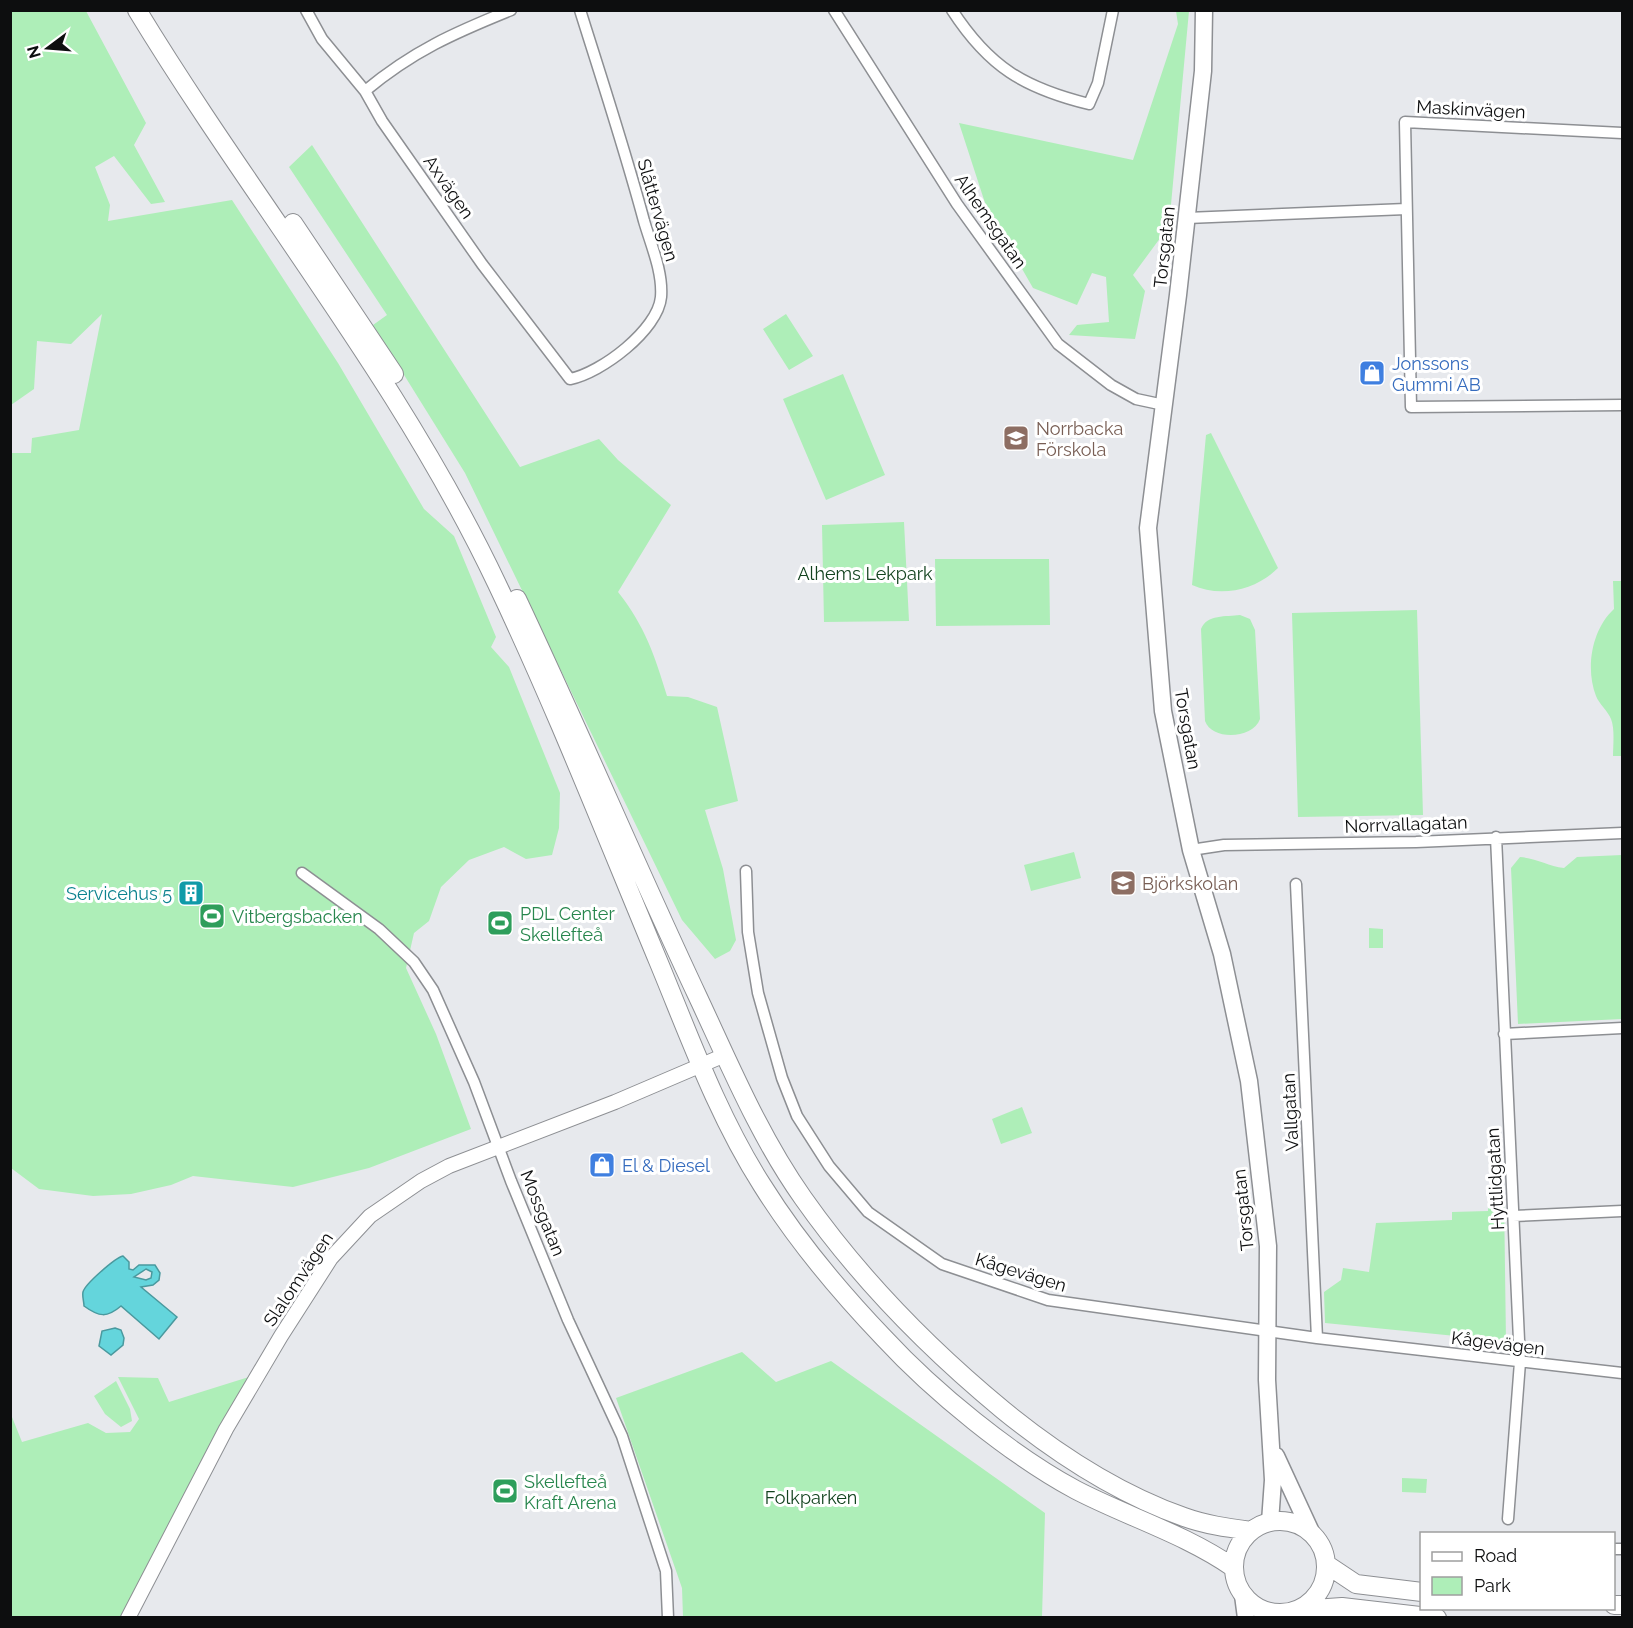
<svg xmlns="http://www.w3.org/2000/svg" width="1633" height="1628" font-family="Raleway,sans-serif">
<rect width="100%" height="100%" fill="#e7e9ed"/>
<path fill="#aeeeb8" d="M 11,11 L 86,11 L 146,123 L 134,145 L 165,202 L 151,204 L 114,156 L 95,167 L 110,205 L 108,221 L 232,200 L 338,363 L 424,509 L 454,536 L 496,637 L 491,647 L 509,667 L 560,793 L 559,828 L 552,855 L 526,859 L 504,847 L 469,860 L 441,887 L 429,921 L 414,933 L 406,968 L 436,1034 L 471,1129 L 369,1168 L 293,1187 L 193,1176 L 171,1185 L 131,1194 L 93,1196 L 39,1189 L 11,1168 L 11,453 L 31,453 L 32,438 L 79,430 L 102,314 L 71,344 L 37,341 L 34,389 L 11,405 Z
M 1176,11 L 1189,11 L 1169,226 L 1133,275 L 1145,291 L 1135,339 L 1069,335 L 1077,325 L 1109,322 L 1106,277 L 1092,273 L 1077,305 L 1033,288 L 986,206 L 959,123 L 1133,160 L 1178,24 Z
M 312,145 L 520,467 L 599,439 L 618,460 L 671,505 L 618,592 C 645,626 655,656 667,696 L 688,697 L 717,707 L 738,801 L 705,810 L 723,869 L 736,940 L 730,951 L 715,959 L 682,920 L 465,473 L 373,325 L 387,315 L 289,167 Z
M 786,314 L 813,356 L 789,370 L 763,329 Z
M 843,374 L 885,475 L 826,500 L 783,399 Z
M 1211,433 L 1278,568 C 1256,590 1221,598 1192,585 L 1206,435 Z
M 904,522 L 909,621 L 824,622 L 822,525 Z
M 935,559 L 1049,559 L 1050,625 L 936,626 Z
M 1613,581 L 1622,581 L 1622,756 L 1613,756 C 1613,746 1615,729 1611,719 C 1608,711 1599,704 1596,696 C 1585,668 1592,629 1614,609 Z
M 1417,610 L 1423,815 L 1298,817 L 1292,613 Z
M 1240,615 L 1250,619 L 1255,630 L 1260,719 C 1253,739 1212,741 1205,721 L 1201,629 C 1207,614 1226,617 1240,615 Z
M 1074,852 L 1081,878 L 1031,891 L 1024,865 Z
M 1622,855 L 1622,1019 L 1518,1024 L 1511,868 L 1520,857 C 1536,858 1548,866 1564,868 L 1577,857 Z
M 1369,928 L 1383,929 L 1383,948 L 1369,948 Z
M 1022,1107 L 1032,1133 L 1001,1144 L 992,1119 Z
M 1504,1196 L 1506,1341 L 1325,1323 L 1324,1292 L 1341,1280 L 1343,1268 L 1369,1272 L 1376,1223 L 1452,1220 L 1452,1212 L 1488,1211 L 1488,1197 Z
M 742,1352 L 776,1382 L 831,1361 L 1045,1513 L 1042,1617 L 683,1617 L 682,1588 L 616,1398 Z
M 258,1374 L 128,1617 L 11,1617 L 10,1412 L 22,1442 L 88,1423 L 106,1433 L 130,1432 L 139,1419 L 118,1377 L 158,1378 L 169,1402 Z
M 116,1381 L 130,1409 L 132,1421 L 121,1427 L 105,1414 L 94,1396 Z
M 1402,1478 L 1427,1479 L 1426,1493 L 1402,1492 Z"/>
<path fill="#64d5dc" stroke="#4a999e" stroke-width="1.5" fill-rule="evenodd" d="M 123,1256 L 129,1262 L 129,1269 L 133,1270 L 139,1265 L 155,1265 L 160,1273 L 159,1280 L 153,1285 L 141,1287 L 177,1317 L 159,1339 L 121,1306 C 107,1318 99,1317 84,1306 C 84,1302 82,1296 83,1292 C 85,1284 115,1258 123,1256 ZM 146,1269 L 152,1272 L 151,1278 L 146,1280 L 134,1277 Z
M 115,1328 L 121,1330 L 124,1338 L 123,1345 L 111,1355 L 99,1346 L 102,1331 Z"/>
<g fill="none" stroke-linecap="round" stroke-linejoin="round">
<defs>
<path id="minor" d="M 306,10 L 322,39 L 365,91 L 382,121 L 482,264 L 570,379 C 601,373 658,330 661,297 C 663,272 651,245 644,221 C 625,150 602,80 580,10
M 834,10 L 957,204 L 1058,344 L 1111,385 L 1136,399 L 1164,405
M 952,10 C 989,67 1024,88 1089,104 L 1098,83 L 1113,10
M 365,91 C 413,51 454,33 511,10
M 1622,133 L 1405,122 L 1411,407 L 1622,405
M 1187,218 L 1406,209
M 1496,837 L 1520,1362 L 1508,1519
M 1191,850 L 1224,845 L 1416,842 L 1622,833
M 746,871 L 748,932 L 758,993 L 782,1078 L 797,1116 L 829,1166 L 868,1212 L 942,1264 L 1048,1300 L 1317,1338 L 1622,1373
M 302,873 L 379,929 L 414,962 L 433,990 L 474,1082 L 511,1181 L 568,1320 L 622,1436 L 666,1571 L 668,1618
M 1296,884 L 1317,1338
M 1504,1034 L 1622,1028
M 1513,1216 L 1622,1211
M 1614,1549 L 1622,1549"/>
<path id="tertiary" d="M 128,1618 L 226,1429 L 281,1336 L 331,1258 L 370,1216 L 421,1181 L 449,1166 L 615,1102 L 725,1055"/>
<path id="secondary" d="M 1204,10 L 1203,71 L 1178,295 L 1148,528 L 1163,711 L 1191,850 L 1222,954 L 1249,1081 L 1268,1246 L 1267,1380 L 1273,1480 L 1270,1522
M 1276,1456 L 1312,1534
M 1243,1595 L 1246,1618
M 1283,1618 L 1286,1613"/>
<path id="trunk" d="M 137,10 C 255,204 400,379 497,584 C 556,708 606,836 659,963 C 690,1038 718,1116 762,1185 C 797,1241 839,1291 884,1338 C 934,1392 1011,1455 1076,1490 C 1128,1517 1185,1534 1234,1568
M 293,223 L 394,374
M 517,599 C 579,730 635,863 697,995 C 729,1063 759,1136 803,1198 C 860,1279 928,1348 1003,1410 C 1057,1454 1119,1494 1184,1517 C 1206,1525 1229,1528 1251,1531
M1234 1567a46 46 0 1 1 92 0a46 46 0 1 1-92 0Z
M 1326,1564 L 1356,1584 L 1422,1592
M 1614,1605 L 1622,1605
M 1300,1610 L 1342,1607 L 1437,1618"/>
</defs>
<use href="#minor" stroke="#8d8f93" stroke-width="13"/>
<use href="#tertiary" stroke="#8d8f93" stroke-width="16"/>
<use href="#secondary" stroke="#8d8f93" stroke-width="19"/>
<use href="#trunk" stroke="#8d8f93" stroke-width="20"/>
<use href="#minor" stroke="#fff" stroke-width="10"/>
<use href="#tertiary" stroke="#fff" stroke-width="14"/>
<use href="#secondary" stroke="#fff" stroke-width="16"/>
<use href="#trunk" stroke="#fff" stroke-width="18"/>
</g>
<defs>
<symbol id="shop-square" viewBox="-11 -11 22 22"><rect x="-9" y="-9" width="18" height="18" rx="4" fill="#3f7fe0" stroke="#fff"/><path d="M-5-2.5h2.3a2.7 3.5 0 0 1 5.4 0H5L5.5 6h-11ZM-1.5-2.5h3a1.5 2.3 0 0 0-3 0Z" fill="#fff"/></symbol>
<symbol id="school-square" viewBox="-11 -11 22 22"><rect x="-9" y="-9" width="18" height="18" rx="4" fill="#8d6e63" stroke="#fff"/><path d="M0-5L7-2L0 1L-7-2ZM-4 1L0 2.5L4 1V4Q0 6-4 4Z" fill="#fff"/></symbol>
<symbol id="building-square" viewBox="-11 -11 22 22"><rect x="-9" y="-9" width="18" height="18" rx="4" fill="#0f9aa8" stroke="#fff"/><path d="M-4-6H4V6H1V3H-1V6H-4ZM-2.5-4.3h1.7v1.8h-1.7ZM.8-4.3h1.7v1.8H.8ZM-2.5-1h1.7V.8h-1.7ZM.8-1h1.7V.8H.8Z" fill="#fff"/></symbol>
<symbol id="stadium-square" viewBox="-11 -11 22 22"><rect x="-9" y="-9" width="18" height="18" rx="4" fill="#2e9e5b" stroke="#fff"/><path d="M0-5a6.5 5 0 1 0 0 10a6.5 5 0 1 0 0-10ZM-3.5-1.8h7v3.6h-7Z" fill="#fff"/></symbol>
</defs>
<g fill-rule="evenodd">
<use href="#shop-square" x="1357" y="358" width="30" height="30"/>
<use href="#school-square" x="1001" y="423" width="30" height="30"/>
<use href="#school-square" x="1108" y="868" width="30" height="30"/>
<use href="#building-square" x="176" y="878" width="30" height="30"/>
<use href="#stadium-square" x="197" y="901" width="30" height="30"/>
<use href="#stadium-square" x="485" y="908" width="30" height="30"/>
<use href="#shop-square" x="587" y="1150" width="30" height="30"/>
<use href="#stadium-square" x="490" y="1476" width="30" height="30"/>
</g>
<g text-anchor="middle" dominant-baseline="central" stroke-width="6" stroke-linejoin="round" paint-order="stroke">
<g font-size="18" fill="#0d0e0f" stroke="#fff">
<text transform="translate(1471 109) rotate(3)">Maskinvägen</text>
<text transform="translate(449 187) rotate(55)">Axvägen</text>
<text transform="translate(658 210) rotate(74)">Slåttervägen</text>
<text transform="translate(991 221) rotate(55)">Alhemsgatan</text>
<text transform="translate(1164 247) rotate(-84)">Torsgatan</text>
<text transform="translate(1188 729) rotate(80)">Torsgatan</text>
<text transform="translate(1406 824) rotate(-2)">Norrvallagatan</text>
<text transform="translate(1290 1112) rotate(-93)">Vallgatan</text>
<text transform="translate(1495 1179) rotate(-93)">Hyttlidgatan</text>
<text transform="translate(1243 1210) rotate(-96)">Torsgatan</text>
<text transform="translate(543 1213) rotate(68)">Mossgatan</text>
<text transform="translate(1021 1272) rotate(17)">Kågevägen</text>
<text transform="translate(298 1279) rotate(-56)">Slalomvägen</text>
<text transform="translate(1498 1343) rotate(7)">Kågevägen</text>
</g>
<g font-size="18" fill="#366cbe" stroke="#fff" text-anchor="start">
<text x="1392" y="363">Jonssons<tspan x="1392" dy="21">Gummi AB</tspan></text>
<text x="622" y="1165">El &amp; Diesel</text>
</g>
<g font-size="18" fill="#785e54" stroke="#fff" text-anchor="start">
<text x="1036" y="428">Norrbacka<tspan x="1036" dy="21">Förskola</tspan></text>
<text x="1142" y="883">Björkskolan</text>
</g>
<g font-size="18" fill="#12421e" stroke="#fff">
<text x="865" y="573">Alhems Lekpark</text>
<text x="811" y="1497">Folkparken</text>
</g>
<g font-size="18" fill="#0d838f" stroke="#fff" text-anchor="end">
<text x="172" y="893">Servicehus 5</text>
</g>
<g font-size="18" fill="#27864d" stroke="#fff" text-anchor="start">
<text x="520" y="913">PDL Center<tspan x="520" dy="21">Skellefteå</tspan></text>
<text x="232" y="916">Vitbergsbacken</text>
<text x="524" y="1481">Skellefteå<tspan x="524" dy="21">Kraft Arena</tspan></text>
</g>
</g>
<rect width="1633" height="1628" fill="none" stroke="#0d0e0f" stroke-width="24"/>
<rect x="1420" y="1532" width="195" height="78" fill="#ffffff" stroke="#9e9f9f" stroke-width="1.5"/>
<rect x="1432" y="1552" width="30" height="9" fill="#ffffff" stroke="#9e9f9f" stroke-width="1.5"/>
<text x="1474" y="1562" font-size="18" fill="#0d0e0f">Road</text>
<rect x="1432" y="1577" width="30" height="18" fill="#aeeeb8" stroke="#9e9f9f" stroke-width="1.5"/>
<text x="1474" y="1592" font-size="18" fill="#0d0e0f">Park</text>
<g transform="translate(48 48) rotate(254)" stroke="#ffffff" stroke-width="4.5" paint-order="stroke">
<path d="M0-4.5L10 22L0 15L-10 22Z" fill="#0d0e0f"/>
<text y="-9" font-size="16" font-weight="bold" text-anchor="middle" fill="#0d0e0f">N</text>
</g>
</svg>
